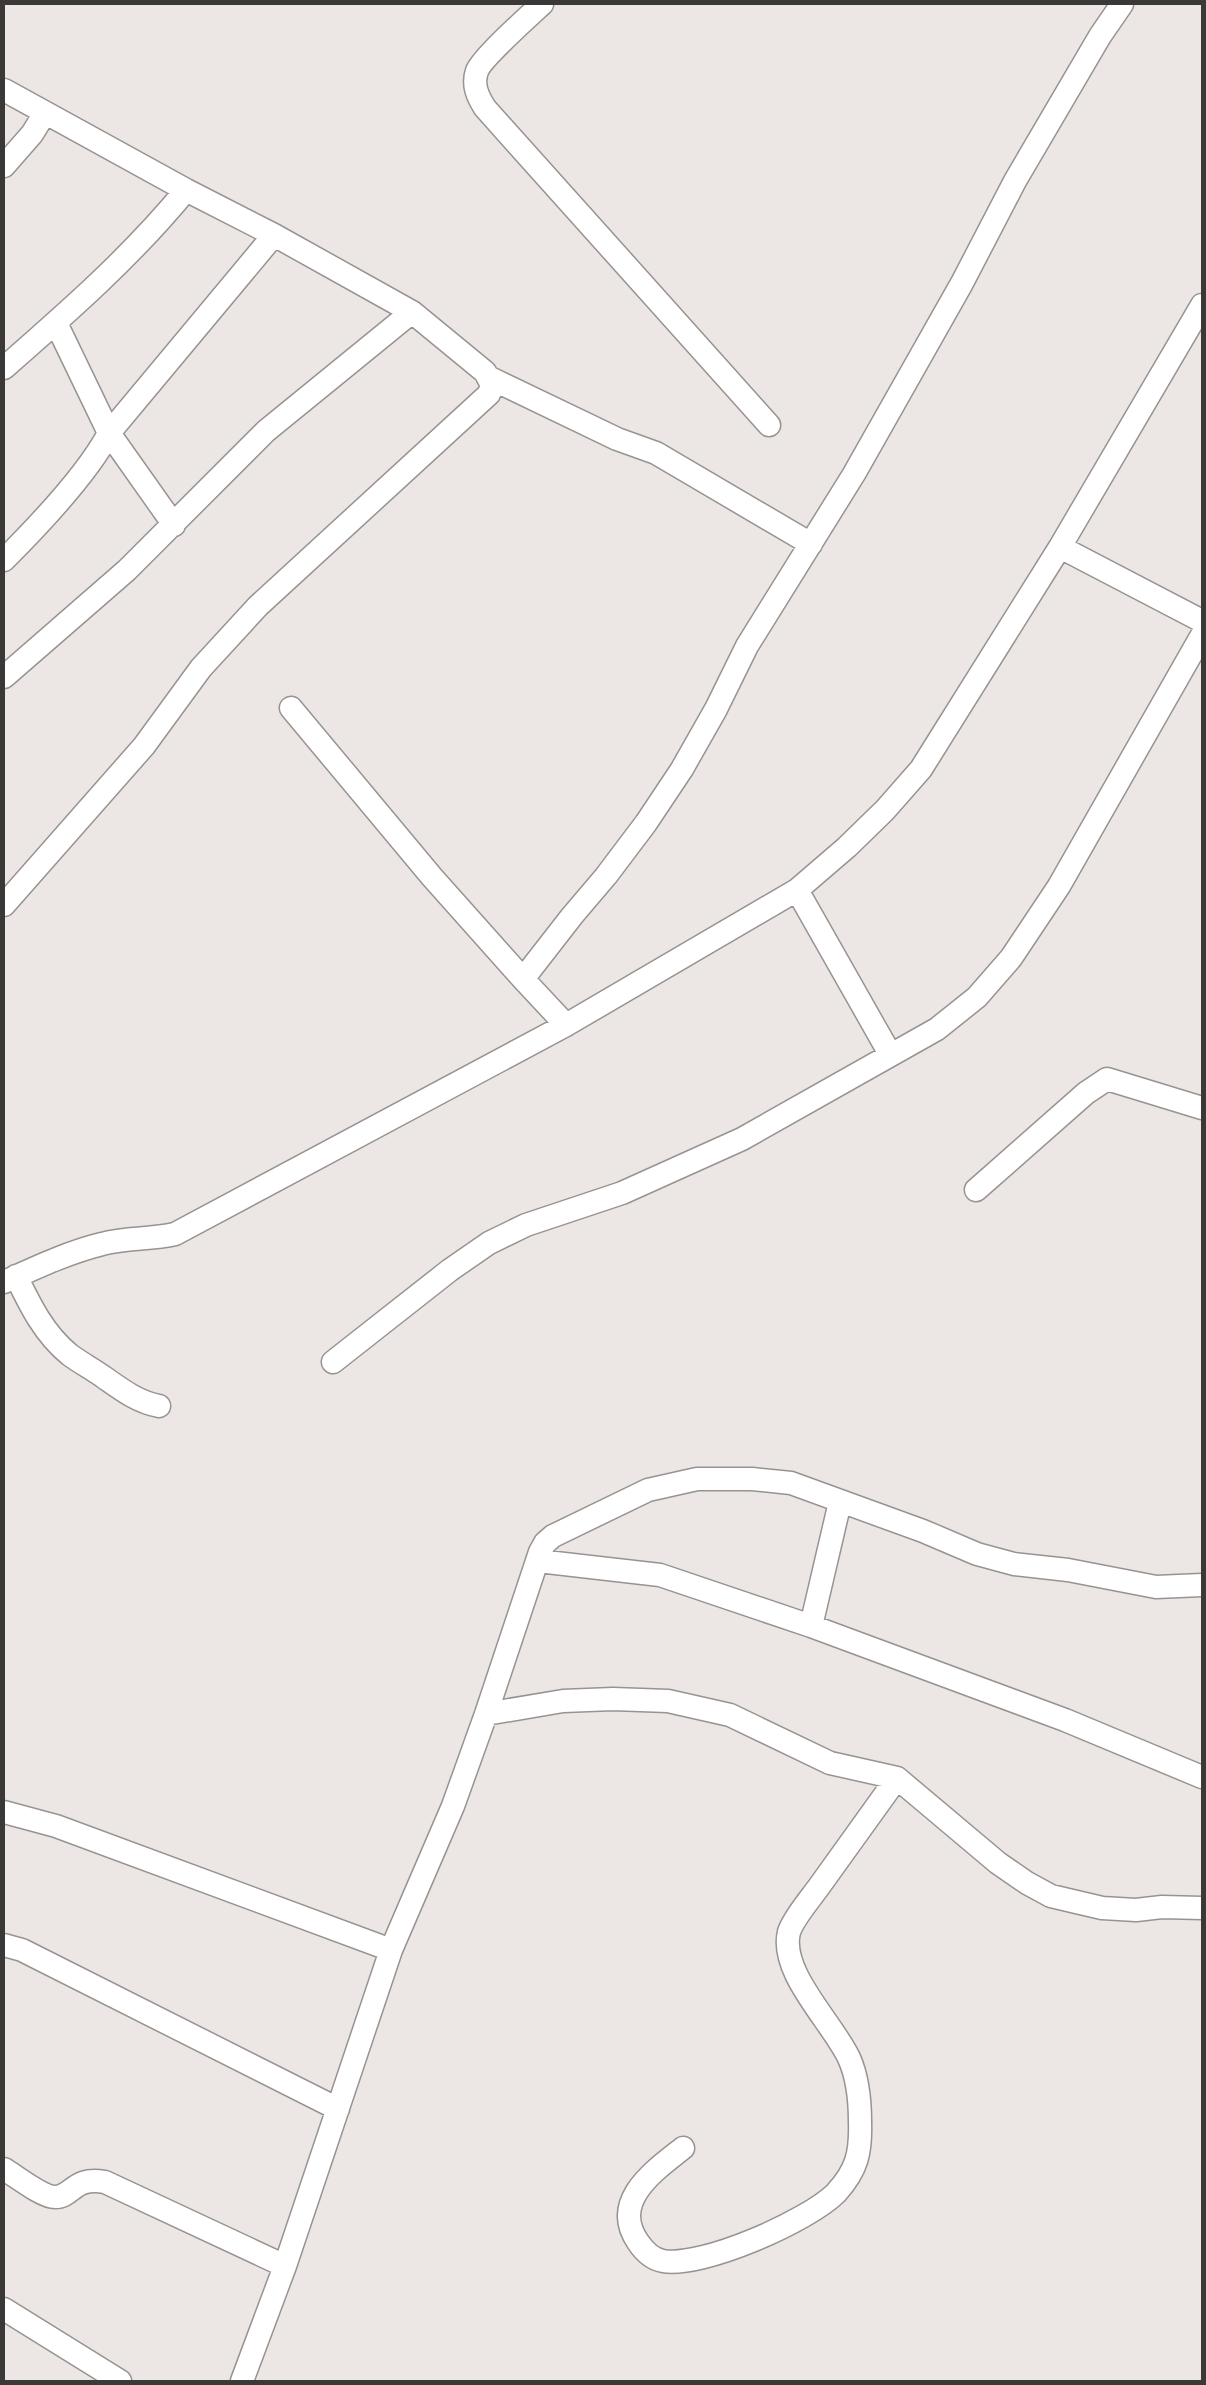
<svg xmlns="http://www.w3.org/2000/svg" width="1206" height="2385" font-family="Cabin,sans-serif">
<rect width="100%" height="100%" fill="#ece6e4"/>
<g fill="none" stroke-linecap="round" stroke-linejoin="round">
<defs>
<path id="street" d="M 542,4 C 529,16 482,58 477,71 C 472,85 478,97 485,108 L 769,425
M 4,90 L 186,190 L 274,235 L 412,312 L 485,372 L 492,385 L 489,394 L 258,606 L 201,668 L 144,746 L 4,905
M 4,166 L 32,134 L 45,113
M 56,323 L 109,433 L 174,525
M 4,368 C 68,312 132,256 186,190
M 490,378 L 617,439 L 656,453 L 811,544
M 1060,547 L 1202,621
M 4,560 C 38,526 87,475 109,433 L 274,235
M 4,677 L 127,570 L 266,431 L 412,312
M 291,708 L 432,877 L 523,979
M 797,890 L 890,1054
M 566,1025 L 523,979 L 572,916 L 606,876 L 646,823 L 682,769 L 716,709 L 747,646 L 854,474 L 962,283 L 1015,181 L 1100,36 L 1122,4
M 976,1190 L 1086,1093 L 1107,1079 L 1202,1108
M 16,1276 C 30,1305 44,1334 70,1355 C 81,1363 94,1370 105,1378 C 122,1390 138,1402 159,1406
M 4,1282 C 35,1268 69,1252 102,1244 C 127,1237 150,1240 175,1234 L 566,1025 L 797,890 L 847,847 L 885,810 L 921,769 L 1060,547 L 1202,305
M 333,1362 L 450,1270 L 489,1243 L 526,1225 L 622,1193 L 742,1139 L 937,1029 L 977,997 L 1011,958 L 1059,886 L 1202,635
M 538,1561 L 660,1575 L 811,1626 L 1065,1720 L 1202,1777
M 811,1626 L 840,1502
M 486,1714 L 563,1701 L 613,1699 L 668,1701 L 730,1715 L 830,1763 L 897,1778 L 998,1863 L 1027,1883 L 1051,1896 L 1102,1908 L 1136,1910 L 1162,1907 L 1202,1908
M 4,1812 L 56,1826 L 391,1950
M 4,1945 L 22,1950 L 338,2109
M 683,2148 C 654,2171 610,2201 638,2242 C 644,2251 652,2259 663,2261 C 702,2268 808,2221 836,2193 C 857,2170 861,2153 860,2122 C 860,2101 858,2078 849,2058 C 832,2022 779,1972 789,1932 C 793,1919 810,1899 818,1888 C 845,1851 871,1814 897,1778
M 4,2169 C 16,2176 42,2197 55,2197 C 73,2197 73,2176 105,2182 L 285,2266
M 4,2309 L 120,2381
M 242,2381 L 285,2266 L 391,1950 L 453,1806 L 486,1714 L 540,1552 L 545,1543 L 553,1536 L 648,1490 L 697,1479 L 752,1479 L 791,1483 L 923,1531 L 977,1554 L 1014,1564 L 1068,1570 L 1156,1587 L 1202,1585"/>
</defs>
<use href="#street" stroke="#989390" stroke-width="25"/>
<use href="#street" stroke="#fff" stroke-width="22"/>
</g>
<rect width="1206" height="2385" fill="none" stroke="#3b3938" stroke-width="10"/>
</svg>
